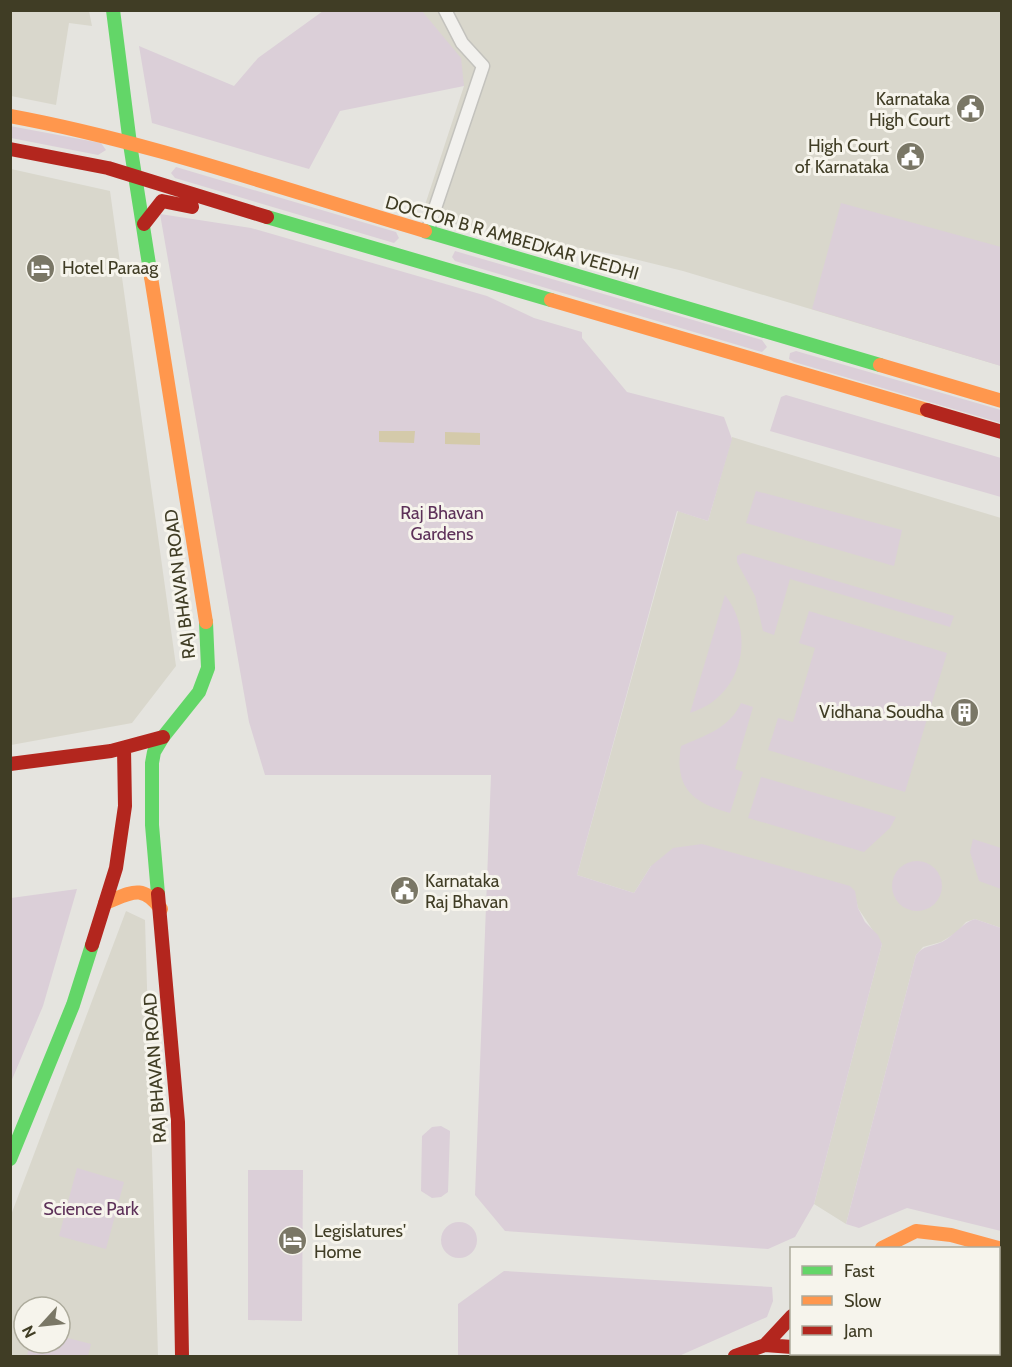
<svg xmlns="http://www.w3.org/2000/svg" width="1012" height="1367" font-family="Cabin,sans-serif">
<rect width="100%" height="100%" fill="#e5e4df"/>
<path fill="#d9d7cc" fill-rule="evenodd" d="M 10,11 L 89,11 L 92,26 L 69,23 L 56,105 L 11,96 Z
M 410,11 L 1001,11 L 1001,366 L 683,271 L 622,256 L 457,225 L 435,209 L 424,208 L 464,86 Z
M 11,169 L 110,191 L 176,666 L 132,723 L 11,745 Z
M 732,437 L 1001,518 L 1001,928 L 975,919 L 966,922 L 956,933 L 941,942 L 923,947 L 916,955 L 846,1224 L 814,1204 L 882,944 L 858,908 L 854,891 L 651,866 L 634,893 L 577,875 L 678,511 L 708,521 Z
M 126,911 L 145,920 L 158,1356 L 11,1356 L 11,1215 ZM 24,1307 L 60,1307 L 60,1343 L 24,1343 Z"/>
<path fill="#dbcfd8" d="M 323,11 L 422,11 L 461,58 L 464,86 L 340,111 L 309,169 L 152,123 L 139,46 L 234,86 L 258,58 Z
M 10,126 L 101,143 L 106,150 L 98,155 L 11,138 Z
M 176,167 L 396,232 L 399,238 L 394,243 L 175,178 L 171,173 Z
M 841,203 L 1001,247 L 1001,366 L 812,309 Z
M 160,214 L 251,228 L 487,296 L 534,318 L 582,332 L 582,338 L 627,392 L 724,417 L 732,439 L 708,521 L 677,511 L 577,875 L 634,893 L 651,866 L 673,848 L 702,844 L 850,886 L 855,891 L 858,908 L 865,922 L 878,935 L 882,944 L 814,1204 L 795,1237 L 768,1249 L 505,1231 L 475,1195 L 491,775 L 265,775 L 249,722 Z
M 455,251 L 762,340 L 767,347 L 762,352 L 758,351 L 455,261 L 452,257 Z
M 796,351 L 1001,410 L 1001,423 L 794,362 L 789,359 L 790,353 Z
M 786,395 L 1001,458 L 1001,497 L 770,431 L 781,397 Z
M 756,491 L 902,530 L 894,566 L 746,523 Z
M 743,553 L 954,616 L 950,627 L 790,579 L 774,635 L 763,631 L 755,596 L 737,562 L 737,556 Z
M 725,595 C 757,636 741,698 690,713 Z
M 809,611 L 947,653 L 905,792 L 768,750 L 778,718 L 793,722 L 815,648 L 799,643 Z
M 741,703 L 753,707 L 735,769 L 743,772 L 730,813 C 692,803 674,787 681,746 C 704,736 730,728 741,703 Z
M 761,777 L 765,778 L 896,817 L 890,828 L 864,852 L 748,818 Z
M 973,839 L 1001,848 L 1001,889 L 979,881 L 970,852 Z
M892 886a25 25 0 1 1 50 0a25 25 0 1 1-50 0Z
M 77,889 L 43,1006 L 11,1082 L 11,898 Z
M 975,919 L 1001,928 L 1001,1231 L 907,1208 L 859,1228 L 846,1224 L 916,955 C 924,945 931,947 942,942 C 955,935 962,923 975,919 Z
M 441,1126 L 450,1131 L 448,1192 L 441,1197 L 432,1198 L 421,1191 L 422,1136 L 432,1127 Z
M 77,1168 L 124,1182 L 106,1249 L 59,1236 Z
M 248,1170 L 303,1170 L 302,1321 L 248,1320 Z
M441 1240a18 18 0 1 1 36 0a18 18 0 1 1-36 0Z
M 504,1271 L 772,1287 L 773,1301 L 767,1317 L 679,1356 L 458,1356 L 458,1304 Z
M 60,1336 L 91,1344 L 88,1356 L 27,1356 L 30,1343 L 60,1343 Z"/>
<path fill="#d4caaa" d="M 379,431 L 415,431 L 414,443 L 379,442 Z
M 445,432 L 480,433 L 480,445 L 445,444 Z"/>
<g fill="none" stroke-linecap="round" stroke-linejoin="round">
<defs>
<path id="street" d="M 427,232 L 483,66 L 462,43 L 445,10"/>
</defs>
<use href="#street" stroke="#c3c2bd" stroke-width="15"/>
<use href="#street" stroke="#f2f1ee" stroke-width="12"/>
<path stroke="#63d668" stroke-width="14" d="M 113,10 L 130,144 L 151,277
M 267,217 L 551,300
M 425,231 L 880,365
M 158,894 L 152,825 L 152,763 L 154,752 L 163,737 L 199,692 L 208,668 L 206,622
M 10,1159 L 73,1005 L 92,945"/>
<path stroke="#ff974d" stroke-width="14" d="M 10,116 C 151,142 288,191 425,231
M 151,277 L 206,622
M 551,300 L 927,410
M 880,365 L 1002,401
M 105,903 C 131,893 142,883 161,909
M 882,1248 L 916,1231 L 951,1235 L 1002,1249
M 898,1354 L 902,1356"/>
<path stroke="#b3261e" stroke-width="14" d="M 10,149 L 108,168 L 267,217
M 144,224 L 162,201 L 192,207
M 927,410 L 1002,432
M 10,764 L 111,751 L 163,737
M 158,894 L 178,1122 L 182,1356
M 92,945 L 116,868 L 125,806 L 124,748
M 998,1283 L 1002,1283
M 765,1345 L 792,1347
M 922,1354 L 923,1356
M 735,1356 L 765,1345 L 792,1316"/>
</g>
<defs>
<symbol id="civic-disc" viewBox="-11 -11 22 22"><circle r="9.5" fill="#7a7766" stroke="#f6f4ec"/><path d="M-.6-6.5H3V-4.5H.6V-3L4-1V1h2V6H-6V1h2V-1L-.6-3ZM-1.2 2.5V6h2.4V2.5Z" fill="#fff"/></symbol>
<symbol id="hotel-disc" viewBox="-11 -11 22 22"><circle r="9.5" fill="#7a7766" stroke="#f6f4ec"/><path d="M-6-4.5h1.5V1H6V5H4.5V3h-9V5H-6ZM-4 0a1.8 1.8 0 1 1 3.6 0ZM.5 0V-2.5h3Q6-2.5 6 0Z" fill="#fff"/></symbol>
<symbol id="building-disc" viewBox="-11 -11 22 22"><circle r="9.5" fill="#7a7766" stroke="#f6f4ec"/><path d="M-4-6H4V6H1V3H-1V6H-4ZM-2.5-4.3h1.7v1.8h-1.7ZM.8-4.3h1.7v1.8H.8ZM-2.5-1h1.7V.8h-1.7ZM.8-1h1.7V.8H.8Z" fill="#fff"/></symbol>
</defs>
<g fill-rule="evenodd">
<use href="#civic-disc" x="954" y="92" width="33" height="33"/>
<use href="#civic-disc" x="894" y="140" width="33" height="33"/>
<use href="#hotel-disc" x="24" y="252" width="33" height="33"/>
<use href="#building-disc" x="948" y="696" width="33" height="33"/>
<use href="#civic-disc" x="388" y="874" width="33" height="33"/>
<use href="#hotel-disc" x="276" y="1224" width="33" height="33"/>
</g>
<g text-anchor="middle" dominant-baseline="central" stroke-width="6" stroke-linejoin="round" paint-order="stroke">
<g font-size="18" fill="#403d25" stroke="#f6f4ec" text-anchor="end">
<text x="950" y="99">Karnataka<tspan x="950" dy="21">High Court</tspan></text>
<text x="889" y="146">High Court<tspan x="889" dy="21">of Karnataka</tspan></text>
<text x="62" y="268" text-anchor="start">Hotel Paraag</text>
<text x="944" y="712">Vidhana Soudha</text>
<text x="425" y="881" text-anchor="start">Karnataka<tspan x="425" dy="21">Raj Bhavan</tspan></text>
<text x="314" y="1231" text-anchor="start">Legislatures'<tspan x="314" dy="21">Home</tspan></text>
</g>
<g font-size="18" fill="#403d25" stroke="#f6f4ec">
<text transform="translate(512 238) rotate(16)">DOCTOR B R AMBEDKAR VEEDHI</text>
<text transform="translate(180 584) rotate(-97)">RAJ BHAVAN ROAD</text>
<text transform="translate(155 1068) rotate(-94)">RAJ BHAVAN ROAD</text>
</g>
<g font-size="18" fill="#5d3159" stroke="#f6f4ec">
<text x="442" y="513">Raj Bhavan<tspan x="442" dy="21">Gardens</tspan></text>
<text x="91" y="1209">Science Park</text>
</g>
</g>
<rect width="1012" height="1367" fill="none" stroke="#403d25" stroke-width="24"/>
<rect x="790" y="1247" width="210" height="108" fill="#f6f4ec" stroke="#adab9c" stroke-width="1.5"/>
<rect x="802" y="1266" width="30" height="9" fill="#63d668" stroke="#adab9c" stroke-width="1.5"/>
<text x="844" y="1277" font-size="18" fill="#403d25">Fast</text>
<rect x="802" y="1296" width="30" height="9" fill="#ff974d" stroke="#adab9c" stroke-width="1.5"/>
<text x="844" y="1307" font-size="18" fill="#403d25">Slow</text>
<rect x="802" y="1326" width="30" height="9" fill="#b3261e" stroke="#adab9c" stroke-width="1.5"/>
<text x="844" y="1337" font-size="18" fill="#403d25">Jam</text>
<g transform="translate(42 1325) rotate(243)"><circle r="28" fill="#f6f4ec" stroke="#adab9c" stroke-width="1.5"/>
<path d="M0-4.5L10 22L0 15L-10 22Z" fill="#7a7766"/>
<text y="-9" font-size="16" font-weight="bold" text-anchor="middle" fill="#403d25">N</text>
</g>
</svg>
